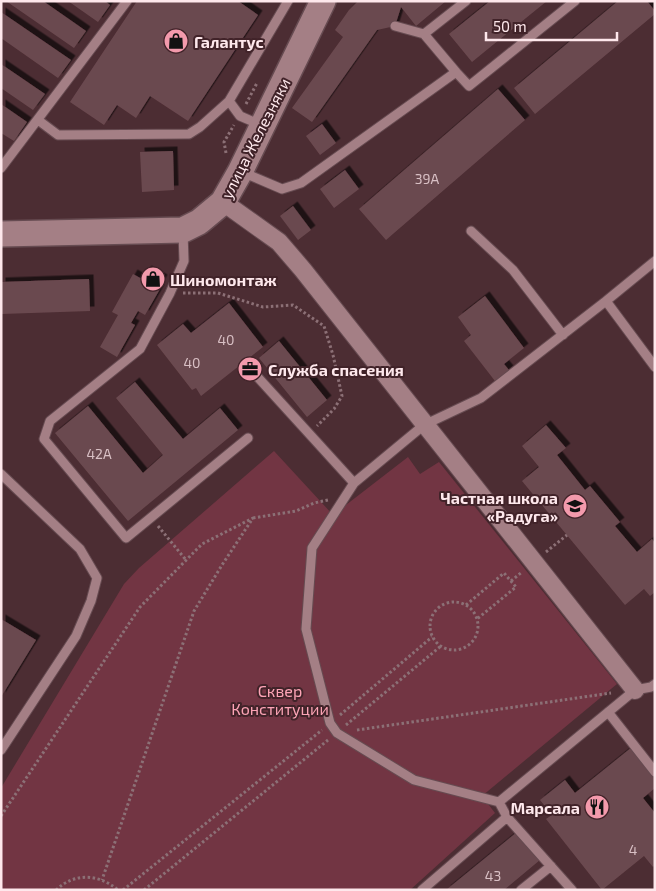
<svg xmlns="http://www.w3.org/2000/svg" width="656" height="891" font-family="'Exo 2',sans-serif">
<defs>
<filter id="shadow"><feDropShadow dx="4.5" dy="-4.5" stdDeviation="0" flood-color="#0009"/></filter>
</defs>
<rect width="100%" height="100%" fill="#4c2d33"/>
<path fill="#723543" d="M 274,451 L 333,515 L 408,457 L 420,474 L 439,462 L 617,684 L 482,796 L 495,813 L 410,890 L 1,890 L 1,788 L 124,584 L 139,568 Z"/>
<path fill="#6b494f" filter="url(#shadow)" d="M 6,1 L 43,1 L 86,31 L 74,48 Z
M 68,1 L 105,1 L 110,5 L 98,22 Z
M 137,1 L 238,1 L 258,15 L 188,121 L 150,96 L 136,118 L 117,105 L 104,125 L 70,102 Z
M 358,1 L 446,1 L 416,26 L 401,7 L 395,26 L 377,30 L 312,122 L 292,108 L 343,37 L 335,30 L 349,10 Z
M 490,1 L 547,1 L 472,62 L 449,34 Z
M 618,1 L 647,1 L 655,11 L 655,14 L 535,114 L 514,88 Z
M 1,12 L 71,60 L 58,78 L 1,38 Z
M 1,64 L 45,94 L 33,110 L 1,88 Z
M 498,89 L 525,120 L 386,240 L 359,209 Z
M 1,104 L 27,122 L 14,141 L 1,133 Z
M 322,124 L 336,143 L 320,155 L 306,136 Z
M 173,151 L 174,190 L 142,192 L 140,152 Z
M 345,170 L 359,189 L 334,208 L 320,189 Z
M 293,206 L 311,230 L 298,240 L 280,216 Z
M 147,270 L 163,279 L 159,287 L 143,278 Z
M 133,274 L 160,289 L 145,315 L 138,311 L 131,323 L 135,325 L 117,357 L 100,347 L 118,315 L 112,312 Z
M 89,279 L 90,311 L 1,314 L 1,282 Z
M 485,296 L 524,348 L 504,364 L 509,370 L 495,381 L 464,341 L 471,335 L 458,317 Z
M 229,303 L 263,347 L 201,396 L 196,388 L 192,390 L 157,345 L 183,324 L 191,333 Z
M 279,341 L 327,400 L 307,417 L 259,358 Z
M 135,382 L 183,439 L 220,408 L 238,430 L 128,521 L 55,433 L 88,406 L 143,473 L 163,455 L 116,398 Z
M 546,425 L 566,448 L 557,455 L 585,490 L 590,486 L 620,522 L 615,526 L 637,552 L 652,539 L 655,543 L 655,592 L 650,596 L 644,589 L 625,605 L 522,481 L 539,467 L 522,446 Z
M 1,619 L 36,640 L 1,697 Z
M 632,747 L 655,776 L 655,788 L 643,798 L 655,813 L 655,865 L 653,867 L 644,856 L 602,890 L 546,819 L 552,815 L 540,800 L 565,780 L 575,793 Z
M 517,832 L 540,860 L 504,890 L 446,890 Z"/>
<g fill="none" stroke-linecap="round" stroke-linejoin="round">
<defs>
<path id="lane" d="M 395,26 L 424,34 L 456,72
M 424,34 L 466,1
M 38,120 L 58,135 L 189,134 L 200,127 L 229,101
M 261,125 L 240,116 L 229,101 L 288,1
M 1,168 L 127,1
M 242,172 L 282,189 L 301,183 L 456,72 L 469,86 L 575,1
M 471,231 L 513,270 L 563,335
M 183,232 L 184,261 L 170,293 L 140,349 L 50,421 L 44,439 L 126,538 L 248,438
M 655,261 L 606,301 L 655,367
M 253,372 L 354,483
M 1,474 L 80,549 L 97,578 L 91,601 L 76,636 L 1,750
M 608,712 L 655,772
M 499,802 L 635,690 L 651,687 L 655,684
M 422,890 L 507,817
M 521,890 L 551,866
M 572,890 L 507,817 L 499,802 L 414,780 L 337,733 L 330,723 L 306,629 L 312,548 L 354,483 L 424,425 L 481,398 L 606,301"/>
<path id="street" d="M 223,202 L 279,242 L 303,270 L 635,690"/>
<path id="secondary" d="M 1,234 L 183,230 L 199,222 L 223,202 L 240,172 L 323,1"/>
</defs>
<use href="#lane" stroke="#664b51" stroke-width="11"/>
<use href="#street" stroke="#664b51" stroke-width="20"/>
<use href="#secondary" stroke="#664b51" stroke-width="28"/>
<path stroke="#8c7076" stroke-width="3" stroke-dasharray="2.5 2.5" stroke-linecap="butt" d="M 246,104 L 257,83
M 226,153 L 224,142 L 234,125
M 183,293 L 218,293 L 263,307 L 293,305 L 324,326 L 333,355 L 342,396 L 334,409 L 317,426
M 253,518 L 296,511 L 314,503 L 328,500
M 158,526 L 186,560
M 546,552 L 567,535
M 511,581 L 522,572
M430 626a24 24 0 1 1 48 0a24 24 0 1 1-48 0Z
M 466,605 L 504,573 L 516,587 L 477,619
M 340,715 L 432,637
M 346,725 L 441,646
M 357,730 L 611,693
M 1,816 L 140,607 L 202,544 L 253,518 L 222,565 L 194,611 L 102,880
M 56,890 C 75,872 99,874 118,890
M 123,890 L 322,730
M 144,890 L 328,740"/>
<use href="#lane" stroke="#a47f85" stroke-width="9"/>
<use href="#street" stroke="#a47f85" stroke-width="18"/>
<use href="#secondary" stroke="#a47f85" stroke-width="25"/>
</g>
<defs>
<symbol id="shop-disc" viewBox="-11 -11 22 22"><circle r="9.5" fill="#f39aac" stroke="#412329"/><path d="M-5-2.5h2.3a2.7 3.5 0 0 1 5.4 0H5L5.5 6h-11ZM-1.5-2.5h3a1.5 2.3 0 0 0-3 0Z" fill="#111"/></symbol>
<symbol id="office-disc" viewBox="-11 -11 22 22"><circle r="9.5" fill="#f39aac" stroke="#412329"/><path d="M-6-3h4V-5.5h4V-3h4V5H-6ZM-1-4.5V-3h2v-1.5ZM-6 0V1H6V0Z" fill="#111"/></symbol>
<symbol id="school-disc" viewBox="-11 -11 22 22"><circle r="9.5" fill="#f39aac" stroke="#412329"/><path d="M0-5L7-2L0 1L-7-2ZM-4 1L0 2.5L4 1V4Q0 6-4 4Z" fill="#111"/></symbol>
<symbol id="restaurant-disc" viewBox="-11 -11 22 22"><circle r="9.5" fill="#f39aac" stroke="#412329"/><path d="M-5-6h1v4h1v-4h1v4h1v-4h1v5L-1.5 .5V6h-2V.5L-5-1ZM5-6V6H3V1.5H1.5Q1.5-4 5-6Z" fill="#111"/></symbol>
</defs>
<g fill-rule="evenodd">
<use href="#shop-disc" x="162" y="27" width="28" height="28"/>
<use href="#shop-disc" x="139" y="265" width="28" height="28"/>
<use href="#office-disc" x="236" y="355" width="28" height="28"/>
<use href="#school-disc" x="561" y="492" width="28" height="28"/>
<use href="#restaurant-disc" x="583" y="793" width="28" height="28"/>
</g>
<g text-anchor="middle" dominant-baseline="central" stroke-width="4" stroke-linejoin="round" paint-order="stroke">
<g font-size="14" fill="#d9c0c5">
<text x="427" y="178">39А</text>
<text x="226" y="339">40</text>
<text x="192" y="362">40</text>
<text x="99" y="453">42А</text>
<text x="633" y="849">4</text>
<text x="493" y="875">43</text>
</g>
<g font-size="16" font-weight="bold" fill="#fee8ec" stroke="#412329" text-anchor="start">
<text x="194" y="41">Галантус</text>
<text x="170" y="279">Шиномонтаж</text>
<text x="268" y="369">Служба спасения</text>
<text x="558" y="497" text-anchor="end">Частная школа<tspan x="558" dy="18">«Радуга»</tspan></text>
<text x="580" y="807" text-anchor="end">Марсала</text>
</g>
<g font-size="16" fill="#fee8ec" stroke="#412329">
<text transform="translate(255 138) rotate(-63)">улица Железняки</text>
</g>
<g font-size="16" fill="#fda4b6" stroke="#412329">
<text x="280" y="690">Сквер<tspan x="280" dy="18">Конституции</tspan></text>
</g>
</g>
<rect width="656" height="891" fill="none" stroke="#fee8ec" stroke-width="5"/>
<path d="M486 32v8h131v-8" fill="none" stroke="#fee8ec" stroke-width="2.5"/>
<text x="493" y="32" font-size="15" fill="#fee8ec" stroke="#412329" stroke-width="4" paint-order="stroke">50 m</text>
</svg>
